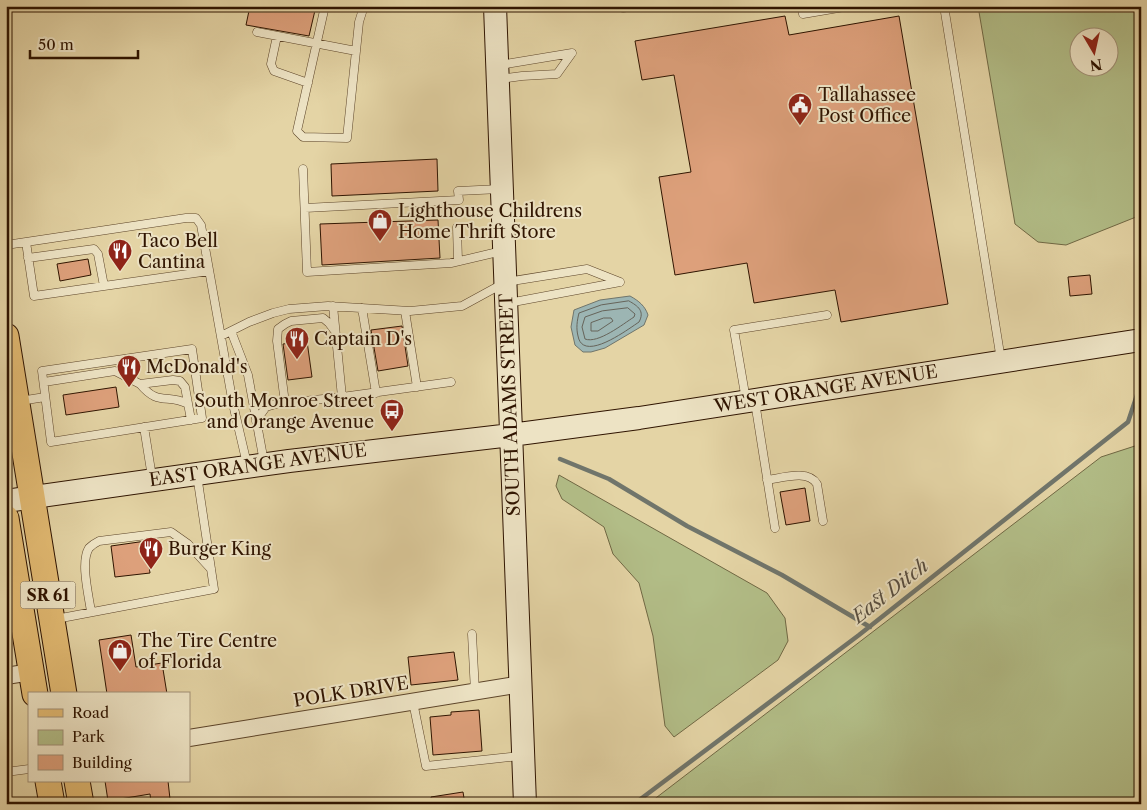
<svg xmlns="http://www.w3.org/2000/svg" width="1147" height="810" font-family="'Libre Caslon Text',serif">
<rect width="100%" height="100%" fill="#e4d4a5"/>
<filter id="stains"><feTurbulence type="fractalNoise" baseFrequency=".004" numOctaves="4"/><feColorMatrix values="0 0 0 0 .2 0 0 0 0 .09 0 0 0 0 .02 0 0 0 .5 -.17"/></filter>
<radialGradient id="worn" r=".72"><stop offset=".6" stop-color="#630" stop-opacity="0"/><stop offset="1" stop-color="#630" stop-opacity=".3"/></radialGradient>
<path fill="#b2bd87" stroke="#706844" fill-rule="evenodd" d="M 978,6 L 1141,6 L 1141,215 L 1066,245 L 1038,242 L 1015,224 ZM 1080,38 L 1110,38 L 1110,68 L 1080,68 Z
M 1141,444 L 1141,804 L 648,804 L 1101,457 Z
M 559,475 L 767,593 L 785,618 L 788,641 L 778,660 L 674,737 L 665,726 L 653,636 L 639,583 L 613,554 L 604,527 L 562,499 L 556,486 Z"/>
<path fill="#9cb5b3" stroke="#70756b" d="M 630,296 C 639,301 645,306 648,315 L 644,325 L 605,348 L 591,352 L 583,352 L 575,345 L 571,327 L 574,310 L 600,300 Z"/>
<g fill="none" stroke-linecap="round" stroke-linejoin="round">
<path stroke="#66645a" stroke-width="1" d="M 629,301 C 638,306 645,311 639,322 C 627,330 583,363 578,336 C 576,328 577,321 579,313 L 601,305 Z
M 628,308 L 635,314 L 634,317 C 623,324 598,344 585,339 L 582,327 L 585,317 L 602,311 Z
M 604,318 L 611,318 L 613,321 L 598,331 L 591,331 L 591,323 Z"/>
<path stroke="#70756b" stroke-width="4.5" d="M 560,459 L 609,479 L 687,526 L 782,575 L 870,627
M 634,804 L 859,635 L 1128,422 L 1141,383"/>
</g>
<path fill="#dda07b" stroke="#2f1400" d="M 250,6 L 316,6 L 309,36 L 246,25 Z
M 785,16 L 789,35 L 899,16 L 948,304 L 841,322 L 835,290 L 754,303 L 747,263 L 675,275 L 659,177 L 691,172 L 674,75 L 642,80 L 635,41 Z
M 437,159 L 438,191 L 332,196 L 331,164 Z
M 438,220 L 440,258 L 322,265 L 320,224 Z
M 88,259 L 91,275 L 60,281 L 57,264 Z
M 1090,275 L 1092,294 L 1070,296 L 1068,277 Z
M 402,326 L 408,366 L 378,371 L 371,330 Z
M 307,341 L 312,377 L 288,380 L 283,344 Z
M 116,387 L 119,407 L 66,415 L 63,395 Z
M 805,488 L 810,521 L 786,525 L 780,492 Z
M 146,541 L 150,573 L 115,577 L 111,546 Z
M 131,635 L 136,667 L 162,663 L 167,694 L 107,694 L 99,640 Z
M 454,652 L 458,680 L 411,685 L 408,657 Z
M 479,710 L 482,751 L 433,755 L 430,717 L 451,715 L 451,712 Z
M 105,781 L 168,781 L 170,799 L 151,802 L 150,794 L 108,801 Z
M 463,792 L 465,804 L 432,804 L 431,797 Z"/>
<g fill="none" stroke-linecap="round" stroke-linejoin="round">
<defs>
<path id="lane" d="M 325,6 L 297,131 L 303,137 L 347,138 L 359,22 L 364,6
M 622,6 L 623,8 L 634,6
M 802,6 L 803,14 L 850,6
M 944,6 L 1001,360
M 257,32 L 356,51
M 277,36 L 271,64 L 274,71 L 308,83
M 500,65 L 572,53
M 500,79 L 522,76 L 557,74 L 572,53
M 303,169 L 307,272 L 451,263 L 502,251
M 305,208 L 459,200 L 458,191 L 500,189
M 457,227 L 458,261
M 26,242 L 34,296 L 209,271
M 6,245 L 186,218 L 196,218 L 201,225 L 233,404 L 247,464
M 28,258 L 94,249 L 98,254 L 104,286
M 508,303 L 620,282
M 333,306 L 342,397
M 362,308 L 376,393
M 405,311 L 417,387
M 231,331 L 248,375 L 264,462
M 221,336 L 249,322 L 273,313 L 289,309 L 328,306 L 410,311 L 462,306 L 506,282 L 587,269 L 620,282
M 192,349 L 202,418 L 51,442 L 42,371 Z
M 44,382 L 115,371 L 140,384 L 173,380 L 180,381 L 185,387 L 191,420
M 140,384 C 159,407 166,393 188,404
M 746,400 L 734,330 L 827,315
M 20,401 L 45,397
M 755,402 L 775,528
M 285,403 L 277,341 L 278,329 L 285,324 L 291,321 L 323,318 L 329,323 L 335,331
M 256,421 L 266,407 L 276,404 L 342,397 L 451,382
M 144,427 L 152,477
M 767,480 C 782,478 808,469 817,484 L 823,521
M 91,612 C 89,596 80,562 89,548 C 92,545 95,543 99,541 L 171,532 L 188,544 L 211,569
M 56,619 L 214,589 L 197,475
M 472,634 L 475,692
M 413,702 L 426,766 L 520,756
M 6,772 L 29,769"/>
<path id="street" d="M 6,676 L 31,672
M 189,738 L 521,684"/>
<path id="secondary" d="M 495,6 L 525,804
M 6,501 L 289,461 L 511,435 L 639,418 L 1141,340"/>
<path id="primary" d="M 6,336 L 64,694
M 6,518 L 35,694
M 48,781 L 52,804
M 77,781 L 81,804"/>
</defs>
<use href="#lane" stroke="#5c4429" stroke-width="9"/>
<use href="#street" stroke="#5c4429" stroke-width="18"/>
<use href="#secondary" stroke="#2f1400" stroke-width="24"/>
<use href="#primary" stroke="#2f1400" stroke-width="27"/>
<use href="#lane" stroke="#ede3c4" stroke-width="8"/>
<use href="#street" stroke="#ede3c4" stroke-width="16"/>
<use href="#secondary" stroke="#ede3c4" stroke-width="22"/>
<use href="#primary" stroke="#e2ba72" stroke-width="25"/>
</g>
<defs>
<symbol id="civic-pin" viewBox="-11 -11 22 30"><path d="M0 17L-7.5 6A9.5 9.5 0 1 1 7.5 6Z" fill="#8f2418" stroke="#ede3c4"/><path d="M-.6-6.5H3V-4.5H.6V-3L4-1V1h2V6H-6V1h2V-1L-.6-3ZM-1.2 2.5V6h2.4V2.5Z" fill="#fff"/></symbol>
<symbol id="shop-pin" viewBox="-11 -11 22 30"><path d="M0 17L-7.5 6A9.5 9.5 0 1 1 7.5 6Z" fill="#8f2418" stroke="#ede3c4"/><path d="M-5-2.5h2.3a2.7 3.5 0 0 1 5.4 0H5L5.5 6h-11ZM-1.5-2.5h3a1.5 2.3 0 0 0-3 0Z" fill="#fff"/></symbol>
<symbol id="restaurant-pin" viewBox="-11 -11 22 30"><path d="M0 17L-7.5 6A9.5 9.5 0 1 1 7.5 6Z" fill="#8f2418" stroke="#ede3c4"/><path d="M-5-6h1v4h1v-4h1v4h1v-4h1v5L-1.5 .5V6h-2V.5L-5-1ZM5-6V6H3V1.5H1.5Q1.5-4 5-6Z" fill="#fff"/></symbol>
<symbol id="bus-pin" viewBox="-11 -11 22 30"><path d="M0 17L-7.5 6A9.5 9.5 0 1 1 7.5 6Z" fill="#8f2418" stroke="#ede3c4"/><path d="M-5-6H5V4H4V6H2V4H-2V6H-4V4H-5ZM-3.5-4V0h7V-4ZM-3.5 1.2v1.5H-2V1.2ZM2 1.2v1.5H3.5V1.2Z" fill="#fff"/></symbol>
</defs>
<g fill-rule="evenodd">
<use href="#civic-pin" x="786" y="91" width="28" height="38"/>
<use href="#shop-pin" x="366" y="207" width="28" height="38"/>
<use href="#restaurant-pin" x="106" y="237" width="28" height="38"/>
<use href="#restaurant-pin" x="283" y="325" width="28" height="38"/>
<use href="#restaurant-pin" x="115" y="353" width="28" height="38"/>
<use href="#bus-pin" x="378" y="397" width="28" height="38"/>
<use href="#restaurant-pin" x="137" y="535" width="28" height="38"/>
<use href="#shop-pin" x="106" y="637" width="28" height="38"/>
</g>
<g text-anchor="middle" dominant-baseline="central" stroke-width="4" stroke-linejoin="round" paint-order="stroke">
<rect fill="#ede3c4" stroke="#68523b" stroke-width="1" x="20.5" y="581.5" width="55" height="27" rx="4"/>
<g font-size="16" font-weight="bold" fill="#2f1400">
<text x="48" y="595">SR 61</text>
</g>
<g font-size="18" fill="#2f1400" stroke="#ede3c4" text-anchor="start">
<text x="818" y="95">Tallahassee<tspan x="818" dy="21">Post Office</tspan></text>
<text x="398" y="211">Lighthouse Childrens<tspan x="398" dy="21">Home Thrift Store</tspan></text>
<text x="138" y="241">Taco Bell<tspan x="138" dy="21">Cantina</tspan></text>
<text x="314" y="339">Captain D's</text>
<text x="146" y="367">McDonald's</text>
<text x="374" y="401" text-anchor="end">South Monroe Street<tspan x="374" dy="21">and Orange Avenue</tspan></text>
<text x="168" y="549">Burger King</text>
<text x="138" y="641">The Tire Centre<tspan x="138" dy="21">of Florida</tspan></text>
</g>
<g font-size="18" fill="#2f1400" stroke="#ede3c4">
<text transform="translate(826 389) rotate(-9)">WEST ORANGE AVENUE</text>
<text transform="translate(510 405) rotate(-92)">SOUTH ADAMS STREET</text>
<text transform="translate(258 465) rotate(-8)">EAST ORANGE AVENUE</text>
<text transform="translate(351 692) rotate(-9)">POLK DRIVE</text>
</g>
<g font-size="19" font-style="italic" fill="#554c3f" stroke="#ede3c4">
<text transform="translate(890 591) rotate(-38)">East Ditch</text>
</g>
</g>
<rect width="1147" height="810" fill="none" stroke="#e4d4a5" stroke-width="25"/>
<rect x="8" y="8" width="1132" height="795" fill="none" stroke="#2f1400" stroke-width="2.5"/>
<rect x="12" y="12" width="1122" height="785" fill="none" stroke="#2f1400"/>
<rect x="28" y="692" width="162" height="90" fill="#ede3c4" stroke="#a19076"/>
<rect x="38" y="709" width="25" height="8" fill="#e2ba72" stroke="#a19076"/>
<text x="72" y="718" font-size="15" fill="#2f1400">Road</text>
<rect x="38" y="730" width="25" height="15" fill="#b2bd87" stroke="#a19076"/>
<text x="72" y="742" font-size="15" fill="#2f1400">Park</text>
<rect x="38" y="755" width="25" height="15" fill="#dda07b" stroke="#a19076"/>
<text x="72" y="768" font-size="15" fill="#2f1400">Building</text>
<g transform="translate(1094 52) rotate(171)"><circle r="24" fill="#ede3c4" stroke="#a19076"/>
<path d="M0-4L9 19L0 12L-9 19Z" fill="#8f2418"/>
<text y="-8" font-size="14" font-weight="bold" text-anchor="middle" fill="#2f1400">N</text>
</g>
<path d="M30 50v8h108v-8" fill="none" stroke="#2f1400" stroke-width="2.5"/>
<text x="38" y="50" font-size="15" fill="#2f1400" stroke="#ede3c4" stroke-width="4" paint-order="stroke">50 m</text>
<rect width="100%" height="100%" filter="url(#stains)"/>
<rect width="100%" height="100%" fill="url(#worn)"/>
</svg>
